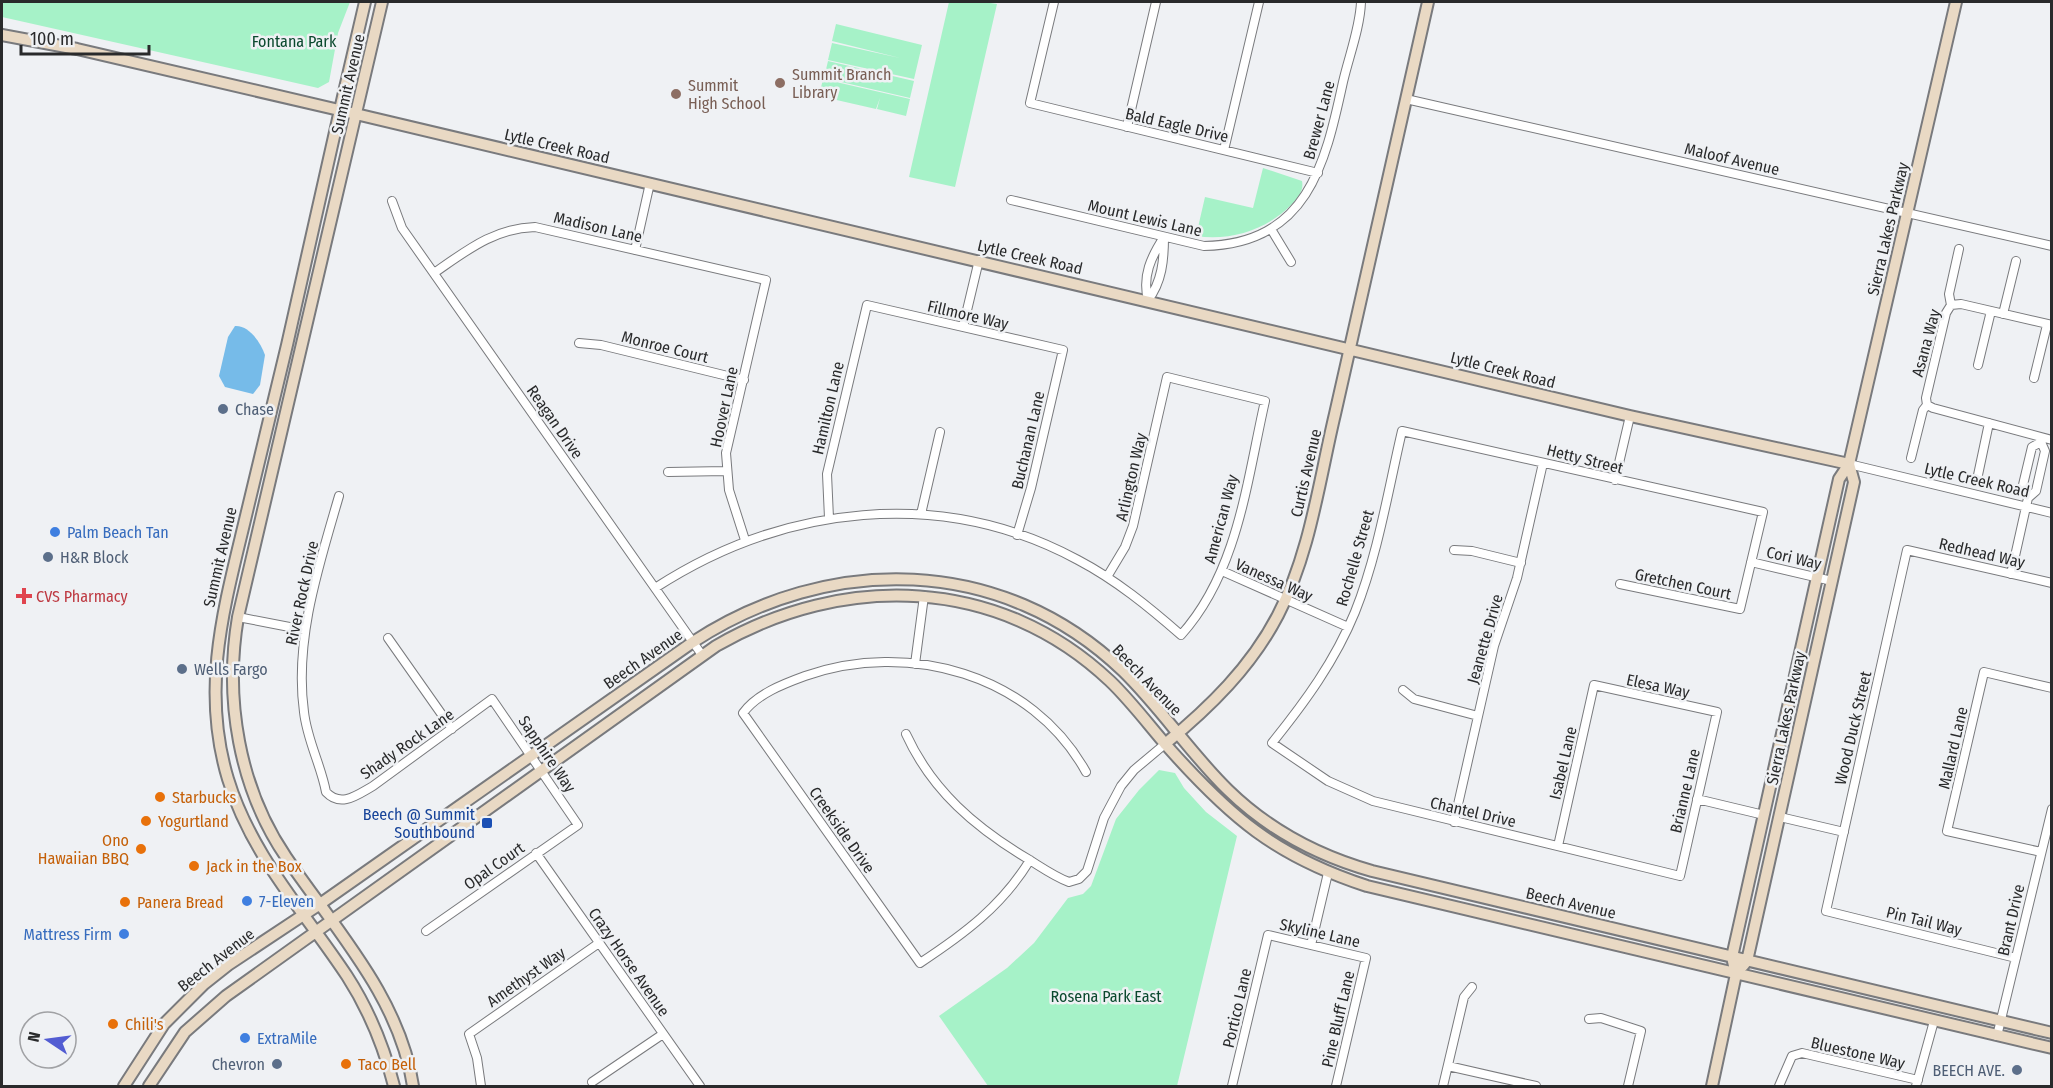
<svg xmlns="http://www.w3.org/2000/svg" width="2053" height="1088" font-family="'Fira Sans Condensed',sans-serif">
<rect width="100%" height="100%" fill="#eff1f4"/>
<path fill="#a6f2c8" d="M 2,2 L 350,2 L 338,33 L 329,82 L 318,88 L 2,17 Z
M 949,2 L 984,2 L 997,4 L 955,187 L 909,177 Z
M 836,24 L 922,45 L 914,79 L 828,60 L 832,43 L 900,58 L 832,41 Z
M 828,61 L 914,81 L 910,98 L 824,78 Z
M 823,79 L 910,99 L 906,116 L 877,109 L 880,98 L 876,109 L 819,96 Z
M 1263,168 L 1302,181 C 1304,191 1298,198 1291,205 C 1266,230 1231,241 1196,236 L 1205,197 L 1253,208 Z
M 1159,770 L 1175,773 L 1184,788 L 1206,812 L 1237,836 L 1177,1086 L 988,1086 L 939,1016 L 1007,968 L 1034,943 L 1068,898 L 1083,894 L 1091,886 L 1116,819 L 1139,790 Z"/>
<path fill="#76bbe9" d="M 235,326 C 249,325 261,343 265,355 L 260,385 L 253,394 L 225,387 L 219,376 L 228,337 Z"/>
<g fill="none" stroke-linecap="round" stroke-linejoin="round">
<defs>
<path id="street" d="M 1054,2 L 1030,103 L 1318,173
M 1406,99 L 2052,246
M 1127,127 L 1156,2
M 1224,150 L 1259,2
M 1011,200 L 1204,246 C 1307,244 1325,165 1343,82 C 1349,56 1360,28 1361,2
M 392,201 L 402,228 L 702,655
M 1271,229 L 1291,262
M 635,250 L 650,183
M 434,273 C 466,251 494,228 535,227 L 766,280 L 726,453 L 729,490 L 745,540
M 1148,300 C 1142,276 1151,257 1164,237
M 1148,300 C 1162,282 1164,260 1164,237
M 1951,305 L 1949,294 L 1959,249
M 2003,314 L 2016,261
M 2052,325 L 1961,304 L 1951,305 L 1946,313 L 1926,398 L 1927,405 L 1933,408 L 2052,440
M 963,327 L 979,260
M 579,343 L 601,345 L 744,380
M 1978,365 L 1991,311
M 2034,378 L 2047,325
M 1911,458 L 1923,410 L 1927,405
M 1849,464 L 2052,513
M 668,472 L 726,471
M 1978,475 L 1989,423
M 1615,480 L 1630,416
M 339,496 C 319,565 294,640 304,712 C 307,740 321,765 326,792 C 341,808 357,795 373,786 L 492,699 L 578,825 L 426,931
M 921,514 L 940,432
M 829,518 L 827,474 L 867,305 L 1063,350 L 1031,488 L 1017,535
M 1454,550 L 1472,551 L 1521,563
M 1751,562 L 1832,581
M 1222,571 L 1348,627
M 2011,574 L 2028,498 L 2036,491 L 2045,451 L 2041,442 L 2032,447 L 2022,489 L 2028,498
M 655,588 C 783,505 941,486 1078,560 C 1116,580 1149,607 1181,635 C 1238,572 1247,480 1265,401 L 1167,377 L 1133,526 L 1125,547 L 1107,577
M 238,617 L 305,630
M 388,638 L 452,729
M 915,664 L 924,596
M 1403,690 L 1414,699 L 1478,716
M 906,734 C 932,791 976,828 1028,859 C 1041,867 1055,877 1069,882 L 1079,879 L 1087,871 L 1104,818 L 1121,786 L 1134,770 L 1165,744
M 1697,799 L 1764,815
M 1780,817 L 1844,832
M 1454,822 L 1494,646 L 1517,578 L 1543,463
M 1558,846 L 1594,685 L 1717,712 L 1680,876 L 1373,801 L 1328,781 L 1272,743 C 1305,702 1335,661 1355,612 C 1378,554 1388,491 1402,431 L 1763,512 L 1740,609 L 1620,584
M 2041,852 L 1947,831 L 1984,672 L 2052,688
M 536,853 L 700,1086
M 1030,860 C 1002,906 964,934 920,963 L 743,713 C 757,694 783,684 805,676 C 908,640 1032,674 1086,772
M 1311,945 L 1328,873
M 2016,958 L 1826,911 L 1907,550 L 2052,583
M 1589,1019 L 1601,1018 L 1641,1031 L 1628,1086
M 1997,1036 L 2052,809
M 1448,1066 L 1536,1086
M 592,1082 L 663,1034
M 481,1086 L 477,1058 L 469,1034 L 599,943
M 1232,1086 L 1268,935 L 1366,958 L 1336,1086
M 1443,1086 L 1464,997 L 1472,987
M 1779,1086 L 1792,1056 L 1802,1053 L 1918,1080
M 1916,1086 L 1934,1021"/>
<path id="secondary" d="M 365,2 C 338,116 313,230 287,345 C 273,405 258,464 244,524 C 223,611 201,690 228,779 C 251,855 304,911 347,976 C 369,1010 384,1047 394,1086
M 382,2 L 238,617 C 224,699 239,788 286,857 C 335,929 400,998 413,1086
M 2,35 L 77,49 L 339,110 L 1630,416 L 1849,464
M 1165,744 C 1210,707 1251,667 1278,615 C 1310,554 1319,481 1335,414 C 1367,277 1396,139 1428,2
M 1743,966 L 1747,961 L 1854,482 L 1849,464
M 124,1086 L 164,1024 L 204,984 L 228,965 L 320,904 L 693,642 C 829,553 1002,555 1123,671 C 1161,708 1190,753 1228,790 C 1268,829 1319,856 1372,871 L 2052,1033
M 149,1086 L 185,1032 L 226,996 L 716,646 C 844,572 999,576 1110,681 C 1130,700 1148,724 1167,746 C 1230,817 1275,856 1367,886 L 2052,1048
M 1712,1086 L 1736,974 L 1732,957 L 1839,479 L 1849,464 L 1956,2"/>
</defs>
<use href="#street" stroke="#797a7d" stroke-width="10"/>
<use href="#secondary" stroke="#797a7d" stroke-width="14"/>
<use href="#street" stroke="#fff" stroke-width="8"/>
<use href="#secondary" stroke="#e9d9c4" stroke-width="10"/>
</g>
<g fill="#8d6e63" stroke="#eff1f4" stroke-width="2">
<circle cx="780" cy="83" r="6"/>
<circle cx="676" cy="94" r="6"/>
</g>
<g fill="#5c6f8a" stroke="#eff1f4" stroke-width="2">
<circle cx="223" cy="409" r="6"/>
<circle cx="48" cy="557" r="6"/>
<circle cx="182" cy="669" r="6"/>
<circle cx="277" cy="1064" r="6"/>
<circle cx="2017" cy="1070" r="6"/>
</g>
<g fill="#3f7fe0" stroke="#eff1f4" stroke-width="2">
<circle cx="55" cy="532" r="6"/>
<circle cx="247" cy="901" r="6"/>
<circle cx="124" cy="934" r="6"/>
<circle cx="245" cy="1038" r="6"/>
</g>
<path fill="#e0444e" stroke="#eff1f4" stroke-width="2" d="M21 587h6v6h6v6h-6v6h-6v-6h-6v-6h6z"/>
<g fill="#e8710a" stroke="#eff1f4" stroke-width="2">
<circle cx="160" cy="797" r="6"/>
<circle cx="146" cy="821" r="6"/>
<circle cx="141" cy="849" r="6"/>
<circle cx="194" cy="866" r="6"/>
<circle cx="125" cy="902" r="6"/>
<circle cx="113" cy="1024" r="6"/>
<circle cx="346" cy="1064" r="6"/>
</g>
<rect fill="#1a4fb4" stroke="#eff1f4" stroke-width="2" x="481" y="817" width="12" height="12" rx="3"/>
<g text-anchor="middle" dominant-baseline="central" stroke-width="5" stroke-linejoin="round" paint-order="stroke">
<g font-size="16" fill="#0a492e" stroke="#eff1f4">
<text x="294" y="41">Fontana Park</text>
<text x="1106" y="996">Rosena Park East</text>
</g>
<g font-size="16" fill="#785e54" stroke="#eff1f4" text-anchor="start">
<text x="792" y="74">Summit Branch<tspan x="792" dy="18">Library</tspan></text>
<text x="688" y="85">Summit<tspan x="688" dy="18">High School</tspan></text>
</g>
<g font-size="16" fill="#292a2b" stroke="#eff1f4">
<text transform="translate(348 84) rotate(-77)">Summit Avenue</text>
<text transform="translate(1319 120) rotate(-75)">Brewer Lane</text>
<text transform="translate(1177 125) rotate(13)">Bald Eagle Drive</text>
<text transform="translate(557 146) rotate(13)">Lytle Creek Road</text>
<text transform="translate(1732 159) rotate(13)">Maloof Avenue</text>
<text transform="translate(1145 218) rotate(13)">Mount Lewis Lane</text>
<text transform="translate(598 227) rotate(13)">Madison Lane</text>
<text transform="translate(1888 229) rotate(-77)">Sierra Lakes Parkway</text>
<text transform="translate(1030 257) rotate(13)">Lytle Creek Road</text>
<text transform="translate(968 315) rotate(13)">Fillmore Way</text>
<text transform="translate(1926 343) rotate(-75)">Asana Way</text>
<text transform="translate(665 347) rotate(14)">Monroe Court</text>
<text transform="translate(1503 370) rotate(14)">Lytle Creek Road</text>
<text transform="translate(724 407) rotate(-78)">Hoover Lane</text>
<text transform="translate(828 408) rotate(-77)">Hamilton Lane</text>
<text transform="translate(555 422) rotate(55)">Reagan Drive</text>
<text transform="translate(1028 440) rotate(-77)">Buchanan Lane</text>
<text transform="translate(1585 459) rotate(14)">Hetty Street</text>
<text transform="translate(1306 473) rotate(-77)">Curtis Avenue</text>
<text transform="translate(1131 477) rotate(-77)">Arlington Way</text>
<text transform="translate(1977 480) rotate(13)">Lytle Creek Road</text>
<text transform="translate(1221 519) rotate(-75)">American Way</text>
<text transform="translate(1982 553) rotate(13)">Redhead Way</text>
<text transform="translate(220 557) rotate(-77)">Summit Avenue</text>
<text transform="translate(1355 558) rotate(-74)">Rochelle Street</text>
<text transform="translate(1794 558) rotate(13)">Cori Way</text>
<text transform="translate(1274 580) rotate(24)">Vanessa Way</text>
<text transform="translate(1683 584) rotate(12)">Gretchen Court</text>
<text transform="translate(302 593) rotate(-78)">River Rock Drive</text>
<text transform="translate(1485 639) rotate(-74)">Jeanette Drive</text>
<text transform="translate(643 659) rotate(-35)">Beech Avenue</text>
<text transform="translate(1147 680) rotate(46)">Beech Avenue</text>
<text transform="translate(1658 686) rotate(12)">Elesa Way</text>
<text transform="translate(1786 718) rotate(-78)">Sierra Lakes Parkway</text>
<text transform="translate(1853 728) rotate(-77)">Wood Duck Street</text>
<text transform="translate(407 744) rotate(-35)">Shady Rock Lane</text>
<text transform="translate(1953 748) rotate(-77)">Mallard Lane</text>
<text transform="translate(547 754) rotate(56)">Sapphire Way</text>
<text transform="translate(1563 763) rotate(-77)">Isabel Lane</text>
<text transform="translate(1685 791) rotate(-77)">Brianne Lane</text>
<text transform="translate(1473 812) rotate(13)">Chantel Drive</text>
<text transform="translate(842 830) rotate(55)">Creekside Drive</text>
<text transform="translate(494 866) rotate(-35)">Opal Court</text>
<text transform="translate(1571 903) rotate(13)">Beech Avenue</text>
<text transform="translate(2011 920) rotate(-77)">Brant Drive</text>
<text transform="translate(1924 921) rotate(14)">Pin Tail Way</text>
<text transform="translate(1320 933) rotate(13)">Skyline Lane</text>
<text transform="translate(216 960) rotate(-38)">Beech Avenue</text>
<text transform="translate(629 962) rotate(55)">Crazy Horse Avenue</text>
<text transform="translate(526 977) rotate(-35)">Amethyst Way</text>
<text transform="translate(1237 1008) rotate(-77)">Portico Lane</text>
<text transform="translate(1338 1019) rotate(-77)">Pine Bluff Lane</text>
<text transform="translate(1858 1053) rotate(13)">Bluestone Way</text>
</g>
<g font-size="16" fill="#4e5e75" stroke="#eff1f4" text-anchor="start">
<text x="235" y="409">Chase</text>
<text x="60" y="557">H&amp;R Block</text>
<text x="194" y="669">Wells Fargo</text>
<text x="265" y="1064" text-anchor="end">Chevron</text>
<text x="2005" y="1070" text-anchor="end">BEECH AVE.</text>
</g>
<g font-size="16" fill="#366cbe" stroke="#eff1f4" text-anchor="start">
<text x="67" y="532">Palm Beach Tan</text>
<text x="259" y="901">7-Eleven</text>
<text x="112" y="934" text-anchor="end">Mattress Firm</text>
<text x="257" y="1038">ExtraMile</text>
</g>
<g font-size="16" fill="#be3a42" stroke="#eff1f4" text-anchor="start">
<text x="36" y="596">CVS Pharmacy</text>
</g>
<g font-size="16" fill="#c56008" stroke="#eff1f4" text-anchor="start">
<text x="172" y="797">Starbucks</text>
<text x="158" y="821">Yogurtland</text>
<text x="129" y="840" text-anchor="end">Ono<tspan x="129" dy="18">Hawaiian BBQ</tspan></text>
<text x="206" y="866">Jack in the Box</text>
<text x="137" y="902">Panera Bread</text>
<text x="125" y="1024">Chili's</text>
<text x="358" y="1064">Taco Bell</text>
</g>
<g font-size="16" fill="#164399" stroke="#eff1f4" text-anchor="end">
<text x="475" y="814">Beech @ Summit<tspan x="475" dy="18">Southbound</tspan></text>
</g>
</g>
<rect width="2053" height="1088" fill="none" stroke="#292a2b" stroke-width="6"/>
<g transform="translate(48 1040) rotate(283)"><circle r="28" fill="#eff1f4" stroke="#a0a1a4" stroke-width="1.5"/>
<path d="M0-4.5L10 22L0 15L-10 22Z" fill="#525cd2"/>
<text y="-9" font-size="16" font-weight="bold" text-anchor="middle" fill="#292a2b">N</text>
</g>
<path d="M21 45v9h128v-9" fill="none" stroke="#292a2b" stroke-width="3"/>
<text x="30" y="45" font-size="18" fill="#292a2b" stroke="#eff1f4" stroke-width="4.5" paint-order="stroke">100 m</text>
</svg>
